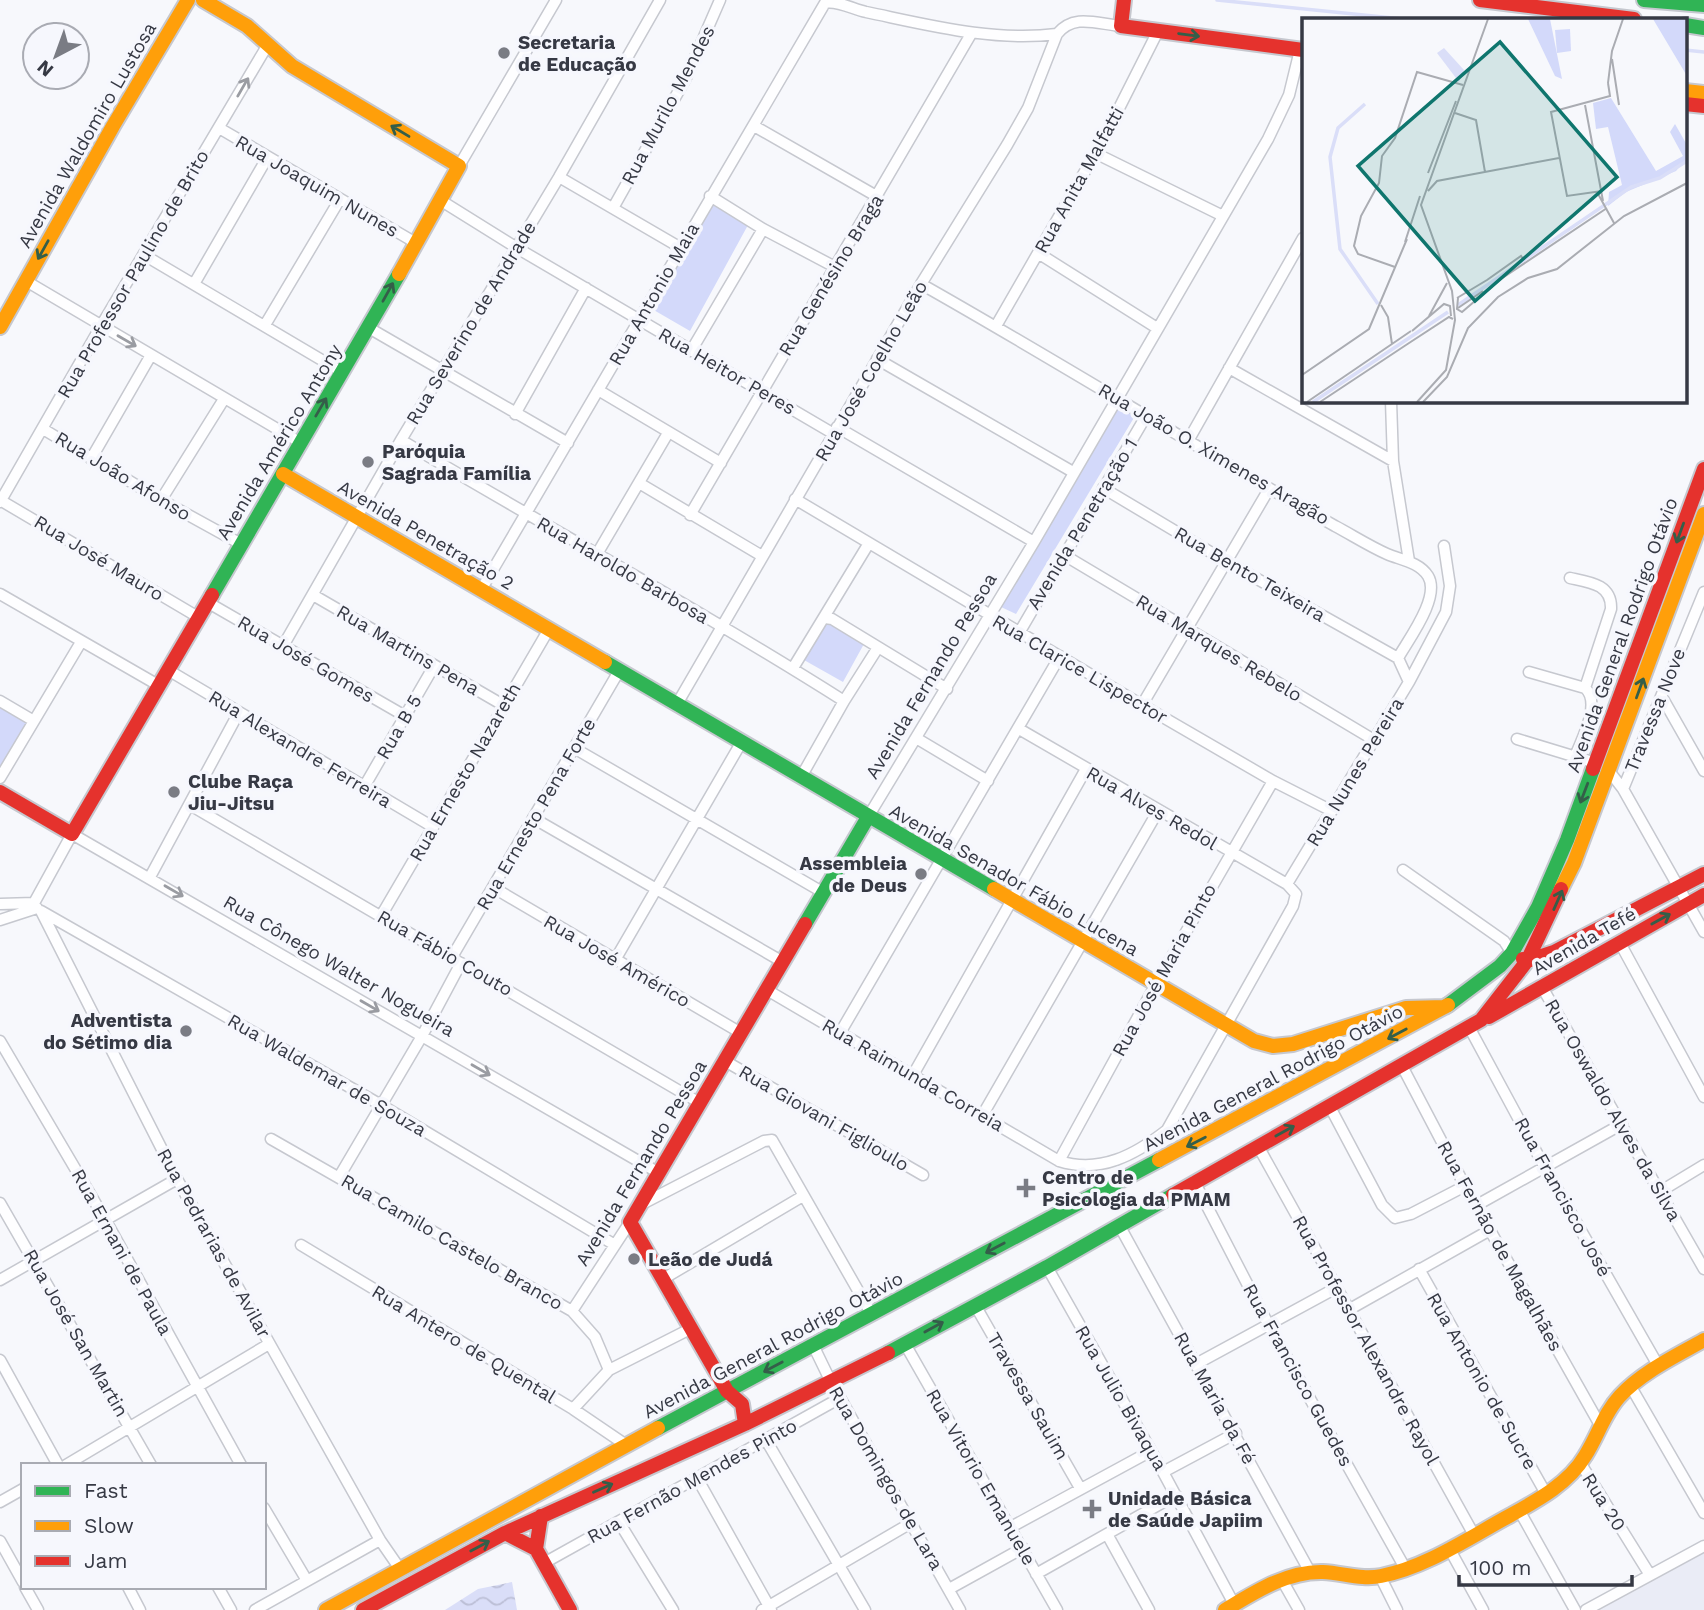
<svg xmlns="http://www.w3.org/2000/svg" width="1704" height="1610" font-family="'Work Sans',sans-serif">
<defs>
<pattern id="water-waves" width="16" height="10" patternUnits="userSpaceOnUse" patternTransform="scale(1.75)"><rect width="16" height="10" fill="#dadef8"/><path d="M0 5q4-4 8 0t8 0" fill="none" stroke="#bcbfd6"/></pattern>
</defs>
<rect width="100%" height="100%" fill="#f7f8fc"/>
<path fill="#eaecf6" d="M 1704,1551 L 1704,1610 L 1598,1610 Z"/>
<path fill="#d3d9fa" d="M 711,204 L 748,225 L 690,331 L 652,309 Z
M 1118,407 L 1135,416 L 1016,614 L 1001,607 Z
M 826,622 L 865,642 L 843,682 L 804,660 Z
M 0,705 L 30,723 L 0,772 Z"/>
<path fill="url(#water-waves)" d="M 512,1582 L 517,1610 L 445,1610 L 478,1589 Z"/>
<g fill="none" stroke-linecap="round" stroke-linejoin="round">
<path stroke="#dadef8" stroke-width="3.5" d="M 1217,0 L 1403,19
M 1685,50 L 1704,52"/>
<defs>
<path id="street" d="M 754,126 L 878,197
M 219,128 L 416,243
M 1095,153 L 1223,216
M 459,166 L 556,0
M 559,177 L 681,248
M 710,196 L 763,229 L 835,267
M 440,200 L 517,248 L 834,434
M 613,208 L 686,78 L 720,0
M 1038,253 L 1157,328
M 144,255 L 342,372
M 26,281 L 301,443
M 194,284 L 267,158
M 921,284 C 1061,363 1196,448 1335,526 C 1352,535 1369,546 1387,554 C 1401,560 1419,562 1428,576 C 1441,597 1408,640 1398,658
M 265,325 L 340,199
M 996,326 L 1103,140 L 1158,31
M 369,328 L 568,443
M 691,351 L 763,229
M 877,359 L 1073,472
M 1229,368 L 1393,461
M 598,390 L 721,463
M 1391,401 L 1393,461 L 1409,561
M 515,414 L 586,288
M 837,427 L 1034,542
M 43,429 L 161,500 L 241,544
M 401,440 C 548,528 699,609 844,701
M 1188,441 L 1303,238
M 91,459 L 151,355
M 639,483 L 762,556
M 1103,488 L 1227,562 L 1398,658
M 795,499 L 1142,705 L 1273,781 L 1332,811
M 0,500 L 198,617
M 161,500 L 224,399
M 0,502 L 101,326 L 267,46
M 690,515 L 971,34
M 597,554 L 668,433
M 1064,555 L 1374,740
M 1570,578 C 1589,582 1612,584 1611,609 L 1585,688
M 481,590 L 825,3 C 836,0 853,9 866,12 C 929,25 993,42 1057,34 C 1074,13 1097,24 1121,26
M 0,594 L 158,685
M 313,595 L 503,705
M 207,602 L 405,716
M 825,618 L 832,619 L 947,689
M 1019,633 L 1146,416
M 283,646 L 401,440 L 559,177 L 660,0
M 793,668 L 869,543
M 168,670 L 433,827
M 1529,672 L 1585,688 C 1602,703 1581,740 1575,757
M 1409,682 L 1446,612 L 1450,586 L 1444,546
M 1662,697 L 1704,771
M 0,701 L 34,721
M 677,704 L 921,284 L 1007,145 L 1028,108 L 1057,34
M 1142,705 L 1269,489
M 916,738 L 988,781
M 1517,739 L 1596,763
M 574,748 L 824,893
M 1609,771 L 1623,789 L 1704,932
M 801,777 L 844,701 L 877,649
M 0,778 L 81,642
M 364,787 L 434,666
M 1623,789 L 1704,592
M 190,805 L 700,1103
M 868,817 L 1034,542 L 1268,139 L 1289,95 L 1300,50
M 533,818 L 783,962
M 1403,870 L 1504,941 L 1512,953
M 150,877 L 239,712
M 1287,884 L 1409,682 L 1398,658
M 494,888 L 741,1033
M 34,903 L 72,834 L 659,1173
M 0,904 L 34,903
M 41,911 L 177,1179 L 380,1540 L 400,1569
M 41,911 L 381,1105 L 615,1245
M 381,916 L 549,629
M 0,920 L 37,908
M 1620,943 L 1704,1097
M 452,957 L 619,671
M 615,960 L 741,743
M 1542,987 L 1704,1269
M 767,990 L 1059,1161 C 1100,1174 1135,1155 1167,1130 L 1293,906 L 1296,894 L 1287,884 L 1019,729
M 1469,1027 L 1544,1166 L 1659,1367
M 840,1033 L 1060,656
M 0,1041 L 106,1221 L 241,1465
M 725,1061 L 923,1175
M 1402,1066 L 1465,1186 L 1600,1425
M 913,1075 L 1086,769
M 1330,1107 L 1382,1205 L 1395,1218 L 1411,1214 L 1465,1186
M 982,1116 L 1158,811
M 271,1139 L 572,1311 L 595,1337 L 609,1370
M 1258,1146 L 1474,1535
M 1059,1161 L 1156,984 L 1273,781
M 339,1177 L 422,1036 L 461,963
M 1194,1181 L 1268,1324 L 1405,1568
M 1661,1191 L 1704,1165
M 0,1203 L 151,1465
M 642,1204 L 764,1141 L 772,1140 L 872,1315
M 1477,1205 L 1622,1124
M 1119,1225 L 1310,1572
M 301,1245 L 573,1409 L 626,1445
M 1047,1267 L 1163,1472 L 1234,1604
M 1419,1269 L 1545,1492
M 663,1279 L 803,1196
M 0,1280 L 177,1179
M 975,1305 L 1080,1488
M 1350,1309 L 1490,1230
M 572,1311 L 630,1222
M 905,1344 L 1057,1610
M 813,1345 L 830,1380 L 960,1610
M 0,1360 L 58,1465
M 1196,1364 L 1336,1288
M 1631,1387 L 1704,1513
M 573,1409 L 609,1370 L 690,1329
M 766,1440 L 865,1610
M 1581,1464 L 1650,1575
M 66,1465 L 269,1344
M 1163,1472 L 1236,1433
M 697,1478 L 771,1610
M 0,1502 L 23,1489
M 264,1508 L 306,1579
M 1519,1510 L 1575,1610
M 619,1522 L 673,1610
M 1011,1527 L 1151,1451
M 1107,1534 L 1149,1610
M 0,1541 L 23,1582
M 1449,1548 L 1483,1610
M 544,1563 L 840,1398
M 1036,1574 L 1176,1495
M 1380,1576 L 1397,1610
M 1282,1580 L 1299,1610
M 25,1587 L 38,1610
M 128,1587 L 140,1610
M 218,1587 L 231,1610
M 949,1589 L 1023,1548
M 255,1610 L 380,1540
M 762,1610 L 911,1523
M 1586,1610 L 1704,1546"/>
<path id="fast" d="M 1644,0 L 1704,5
M 1685,25 L 1704,28
M 212,595 L 399,274
M 605,662 L 994,889
M 805,924 L 868,817
M 1448,1005 L 1500,966 L 1512,953 L 1538,907 L 1567,840 L 1593,769
M 888,1353 L 1047,1267 L 1173,1195
M 658,1428 L 1159,1160"/>
<path id="slow" d="M 203,0 L 247,26 L 292,66 L 459,166 L 399,274
M 1685,91 L 1704,93
M 0,327 L 113,126 L 188,0
M 283,474 L 605,662
M 994,889 L 1254,1041 L 1273,1046 L 1293,1044 L 1406,1008 L 1445,1007
M 1561,889 L 1574,863 L 1704,514
M 1159,1160 L 1448,1005
M 326,1610 L 658,1428
M 1225,1610 C 1255,1592 1287,1571 1323,1572 C 1343,1573 1362,1580 1381,1576 C 1427,1567 1470,1537 1511,1515 C 1538,1500 1569,1483 1585,1456 C 1598,1436 1604,1413 1620,1396 C 1642,1372 1676,1356 1704,1340"/>
<path id="jam" d="M 1124,0 L 1121,26 L 1303,50
M 1480,0 L 1634,19
M 1685,104 L 1704,106
M 1593,769 L 1704,469
M 0,792 L 72,834 L 212,595
M 1523,959 L 1527,961 L 1554,952 L 1704,874
M 1489,1017 L 1704,895
M 1173,1195 L 1481,1020 L 1527,961 L 1561,889
M 745,1424 L 742,1404 L 727,1391 L 630,1222 L 805,924
M 505,1533 L 536,1549 L 570,1610
M 536,1549 L 541,1516
M 363,1610 L 505,1533 L 745,1424 L 888,1353"/>
</defs>
<use href="#street" stroke="#c6c8cf" stroke-width="13"/>
<use href="#fast" stroke="#c6c8cf" stroke-width="18"/>
<use href="#slow" stroke="#c6c8cf" stroke-width="18"/>
<use href="#jam" stroke="#c6c8cf" stroke-width="18"/>
<use href="#street" stroke="#fefeff" stroke-width="10"/>
<use href="#fast" stroke="#30b455" stroke-width="14"/>
<use href="#slow" stroke="#ff9f0a" stroke-width="14"/>
<use href="#jam" stroke="#e5322d" stroke-width="14"/>
</g>
<defs><path id="oneway-shaft" d="M-6 0H5M1.5-3L5.5 0L1.5 3" fill="none" stroke-width="1.6" stroke-linecap="round" stroke-linejoin="round" transform="scale(1.75)"/></defs>
<g stroke="#345e49">
<use href="#oneway-shaft" transform="translate(1189 35) rotate(8)"/>
<use href="#oneway-shaft" transform="translate(400 131) rotate(-149)"/>
<use href="#oneway-shaft" transform="translate(43 250) rotate(119)"/>
<use href="#oneway-shaft" transform="translate(388 292) rotate(-61)"/>
<use href="#oneway-shaft" transform="translate(321 407) rotate(-60)"/>
<use href="#oneway-shaft" transform="translate(1680 533) rotate(110)"/>
<use href="#oneway-shaft" transform="translate(1640 688) rotate(-70)"/>
<use href="#oneway-shaft" transform="translate(1584 793) rotate(111)"/>
<use href="#oneway-shaft" transform="translate(1558 900) rotate(-66)"/>
<use href="#oneway-shaft" transform="translate(1661 919) rotate(-29)"/>
<use href="#oneway-shaft" transform="translate(1397 1034) rotate(152)"/>
<use href="#oneway-shaft" transform="translate(1285 1131) rotate(-29)"/>
<use href="#oneway-shaft" transform="translate(1196 1142) rotate(153)"/>
<use href="#oneway-shaft" transform="translate(995 1248) rotate(152)"/>
<use href="#oneway-shaft" transform="translate(934 1327) rotate(-29)"/>
<use href="#oneway-shaft" transform="translate(773 1367) rotate(152)"/>
<use href="#oneway-shaft" transform="translate(603 1488) rotate(-24)"/>
<use href="#oneway-shaft" transform="translate(480 1546) rotate(-28)"/>
</g>
<g stroke="#9a9ca2">
<use href="#oneway-shaft" transform="translate(243 87) rotate(-60)"/>
<use href="#oneway-shaft" transform="translate(127 341) rotate(30)"/>
<use href="#oneway-shaft" transform="translate(174 891) rotate(30)"/>
<use href="#oneway-shaft" transform="translate(370 1006) rotate(30)"/>
<use href="#oneway-shaft" transform="translate(481 1070) rotate(30)"/>
</g>
<g fill="#7a7c84" stroke="#f6f7fd" stroke-width="2.5">
<circle cx="504" cy="53" r="7"/>
<circle cx="368" cy="462" r="7"/>
<circle cx="174" cy="792" r="7"/>
<circle cx="921" cy="874" r="7"/>
<circle cx="186" cy="1031" r="7"/>
<path d="M1022.5 1177.5h7v7h7v7h-7v7h-7v-7h-7v-7h7z"/>
<circle cx="634" cy="1259" r="7"/>
<path d="M1088.5 1498.5h7v7h7v7h-7v7h-7v-7h-7v-7h7z"/>
</g>
<g text-anchor="middle" dominant-baseline="central" stroke-width="7" stroke-linejoin="round" paint-order="stroke">
<g font-size="19" font-weight="bold" fill="#363944" stroke="#f6f7fd" text-anchor="start">
<text x="518" y="42">Secretaria<tspan x="518" dy="22">de Educação</tspan></text>
<text x="382" y="451">Paróquia<tspan x="382" dy="22">Sagrada Família</tspan></text>
<text x="188" y="781">Clube Raça<tspan x="188" dy="22">Jiu-Jitsu</tspan></text>
<text x="907" y="863" text-anchor="end">Assembleia<tspan x="907" dy="22">de Deus</tspan></text>
<text x="172" y="1020" text-anchor="end">Adventista<tspan x="172" dy="22">do Sétimo dia</tspan></text>
<text x="1042" y="1177">Centro de<tspan x="1042" dy="22">Psicologia da PMAM</tspan></text>
<text x="648" y="1259">Leão de Judá</text>
<text x="1108" y="1498">Unidade Básica<tspan x="1108" dy="22">de Saúde Japiim</tspan></text>
</g>
<g font-size="19" fill="#363944" stroke="#f6f7fd">
<text transform="translate(668 105) rotate(-62)">Rua Murilo Mendes</text>
<text transform="translate(87 135) rotate(-60)">Avenida Waldomiro Lustosa</text>
<text transform="translate(1079 180) rotate(-61)">Rua Anita Malfatti</text>
<text transform="translate(317 186) rotate(30)">Rua Joaquim Nunes</text>
<text transform="translate(133 274) rotate(-60)">Rua Professor Paulino de Brito</text>
<text transform="translate(831 275) rotate(-59)">Rua Genésino Braga</text>
<text transform="translate(654 294) rotate(-60)">Rua Antonio Maia</text>
<text transform="translate(471 323) rotate(-59)">Rua Severino de Andrade</text>
<text transform="translate(727 371) rotate(30)">Rua Heitor Peres</text>
<text transform="translate(871 371) rotate(-60)">Rua José Coelho Leão</text>
<text transform="translate(279 442) rotate(-59)">Avenida Américo Antony</text>
<text transform="translate(1214 454) rotate(30)">Rua João O. Ximenes Aragão</text>
<text transform="translate(123 476) rotate(31)">Rua João Afonso</text>
<text transform="translate(1082 524) rotate(-59)">Avenida Penetração 1</text>
<text transform="translate(426 535) rotate(30)">Avenida Penetração 2</text>
<text transform="translate(99 558) rotate(31)">Rua José Mauro</text>
<text transform="translate(623 570) rotate(30)">Rua Haroldo Barbosa</text>
<text transform="translate(1250 574) rotate(30)">Rua Bento Teixeira</text>
<text transform="translate(1622 635) rotate(-70)">Avenida General Rodrigo Otávio</text>
<text transform="translate(1219 648) rotate(31)">Rua Marques Rebelo</text>
<text transform="translate(408 650) rotate(30)">Rua Martins Pena</text>
<text transform="translate(306 659) rotate(30)">Rua José Gomes</text>
<text transform="translate(1080 669) rotate(30)">Rua Clarice Lispector</text>
<text transform="translate(931 676) rotate(-59)">Avenida Fernando Pessoa</text>
<text transform="translate(1655 710) rotate(-68)">Travessa Nove</text>
<text transform="translate(399 727) rotate(-60)">Rua B 5</text>
<text transform="translate(300 749) rotate(31)">Rua Alexandre Ferreira</text>
<text transform="translate(465 772) rotate(-60)">Rua Ernesto Nazareth</text>
<text transform="translate(1355 772) rotate(-59)">Rua Nunes Pereira</text>
<text transform="translate(1152 808) rotate(30)">Rua Alves Redol</text>
<text transform="translate(536 814) rotate(-60)">Rua Ernesto Pena Forte</text>
<text transform="translate(1014 880) rotate(30)">Avenida Senador Fábio Lucena</text>
<text transform="translate(1584 941) rotate(-30)">Avenida Tefé</text>
<text transform="translate(445 953) rotate(30)">Rua Fábio Couto</text>
<text transform="translate(617 961) rotate(30)">Rua José Américo</text>
<text transform="translate(339 966) rotate(30)">Rua Cônego Walter Nogueira</text>
<text transform="translate(1164 970) rotate(-61)">Rua José Maria Pinto</text>
<text transform="translate(327 1075) rotate(30)">Rua Waldemar de Souza</text>
<text transform="translate(913 1075) rotate(30)">Rua Raimunda Correia</text>
<text transform="translate(1273 1078) rotate(-28)">Avenida General Rodrigo Otávio</text>
<text transform="translate(1613 1110) rotate(60)">Rua Oswaldo Alves da Silva</text>
<text transform="translate(824 1118) rotate(30)">Rua Giovani Figlioulo</text>
<text transform="translate(641 1163) rotate(-59)">Avenida Fernando Pessoa</text>
<text transform="translate(1563 1197) rotate(61)">Rua Francisco José</text>
<text transform="translate(452 1242) rotate(30)">Rua Camilo Castelo Branco</text>
<text transform="translate(214 1243) rotate(61)">Rua Pedrarias de Avilar</text>
<text transform="translate(1500 1246) rotate(61)">Rua Fernão de Magalhães</text>
<text transform="translate(122 1252) rotate(61)">Rua Ernani de Paula</text>
<text transform="translate(76 1333) rotate(60)">Rua José San Martin</text>
<text transform="translate(1366 1340) rotate(61)">Rua Professor Alexandre Rayol</text>
<text transform="translate(464 1344) rotate(31)">Rua Antero de Quental</text>
<text transform="translate(773 1345) rotate(-28)">Avenida General Rodrigo Otávio</text>
<text transform="translate(1298 1375) rotate(61)">Rua Francisco Guedes</text>
<text transform="translate(1482 1381) rotate(60)">Rua Antonio de Sucre</text>
<text transform="translate(1028 1396) rotate(60)">Travessa Sauim</text>
<text transform="translate(1121 1398) rotate(60)">Rua Julio Bivaqua</text>
<text transform="translate(1215 1398) rotate(61)">Rua Maria da Fé</text>
<text transform="translate(981 1477) rotate(60)">Rua Vitorio Emanuele</text>
<text transform="translate(886 1478) rotate(60)">Rua Domingos de Lara</text>
<text transform="translate(692 1481) rotate(-29)">Rua Fernão Mendes Pinto</text>
<text transform="translate(1604 1502) rotate(58)">Rua 20</text>
</g>
</g>
<g transform="translate(1302 18)">
<rect width="385" height="385" fill="#f7f8fc"/>
<path d="M 268,11 L 269,33 L 255,35 L 253,12 Z" fill="#d3d9fa"/>
<path d="M 226,1 L 248,1 L 260,61 L 253,58 ZM 351,1 L 385,1 L 385,58 ZM 309,80 L 354,153 L 381,138 L 368,114 L 373,106 L 385,127 L 385,140 L 374,153 L 324,174 L 306,188 L 307,174 L 320,167 L 306,109 L 294,111 L 291,85 Z" fill="#d3d9fa"/>
<path d="M 142,30 L 162,52 L 157,64 L 135,35 Z" fill="#dadef8"/>
<path fill="none" stroke="#dadef8" stroke-width="3.5" d="M 63,86 L 36,110 L 28,139 L 38,231 L 76,286M 156,287 L 329,169 L 358,160 L 385,143M 11,384 L 146,294"/>
<path fill="none" stroke="#aaacb2" stroke-width="2" d="M 310,41 L 317,87M 306,65 L 310,33 L 321,1M 283,87 L 301,183M 153,95 L 174,102 L 183,154M 126,155 L 154,83M 126,173 L 135,163 L 257,140M 300,173 L 265,178 L 249,94 L 308,78 L 306,65M 295,174 L 312,205M 103,224 L 118,178M 93,249 L 56,236 L 52,228 L 59,198 L 77,165 L 80,138 L 93,120 L 115,54 L 161,67M 199,261 L 305,190M 185,262 L 219,238 L 222,242M 155,280 L 185,262M 156,280 L 155,291 L 160,294 L 200,260M 79,287 L 86,299 L 90,326M 156,290 L 181,273M 127,298 L 145,265M 110,313 L 142,286 L 148,288 L 149,298M 104,327 L 147,299 L 151,301M 0,357 L 67,311 L 105,221M 5,384 L 109,313M 18,384 L 104,327M 115,384 L 144,352 L 153,302 L 150,273 L 119,187 L 186,1M 121,384 L 145,359 L 166,310 L 196,279 L 226,260 L 255,251 L 322,198 L 385,165"/>
<path fill="#0f766e" fill-opacity="0.15" stroke="#0f766e" stroke-width="3.5" d="M 198,24 L 315,159 L 173,283 L 56,148 Z"/>
<rect width="385" height="385" fill="none" stroke="#363944" stroke-width="3.5"/>
</g>
<rect x="21" y="1463" width="245" height="126" fill="#f6f7fd" stroke="#a9abb3" stroke-width="2"/>
<rect x="35" y="1486" width="35" height="10" fill="#30b455" stroke="#a9abb3" stroke-width="2"/>
<text x="84" y="1498" font-size="21" fill="#363944">Fast</text>
<rect x="35" y="1521" width="35" height="10" fill="#ff9f0a" stroke="#a9abb3" stroke-width="2"/>
<text x="84" y="1533" font-size="21" fill="#363944">Slow</text>
<rect x="35" y="1556" width="35" height="10" fill="#e5322d" stroke="#a9abb3" stroke-width="2"/>
<text x="84" y="1568" font-size="21" fill="#363944">Jam</text>
<g transform="translate(56 56) rotate(221)"><circle r="33" fill="#f6f7fd" stroke="#a9abb3" stroke-width="2"/>
<path d="M0-5L12 26L0 18L-12 26Z" fill="#7a7c84"/>
<text y="-10" font-size="19" font-weight="bold" text-anchor="middle" fill="#363944">N</text>
</g>
<path d="M1459 1575v10h173v-10" fill="none" stroke="#363944" stroke-width="3.5"/>
<text x="1470" y="1575" font-size="21" fill="#363944" stroke="#f6f7fd" stroke-width="5" paint-order="stroke">100 m</text>
</svg>
